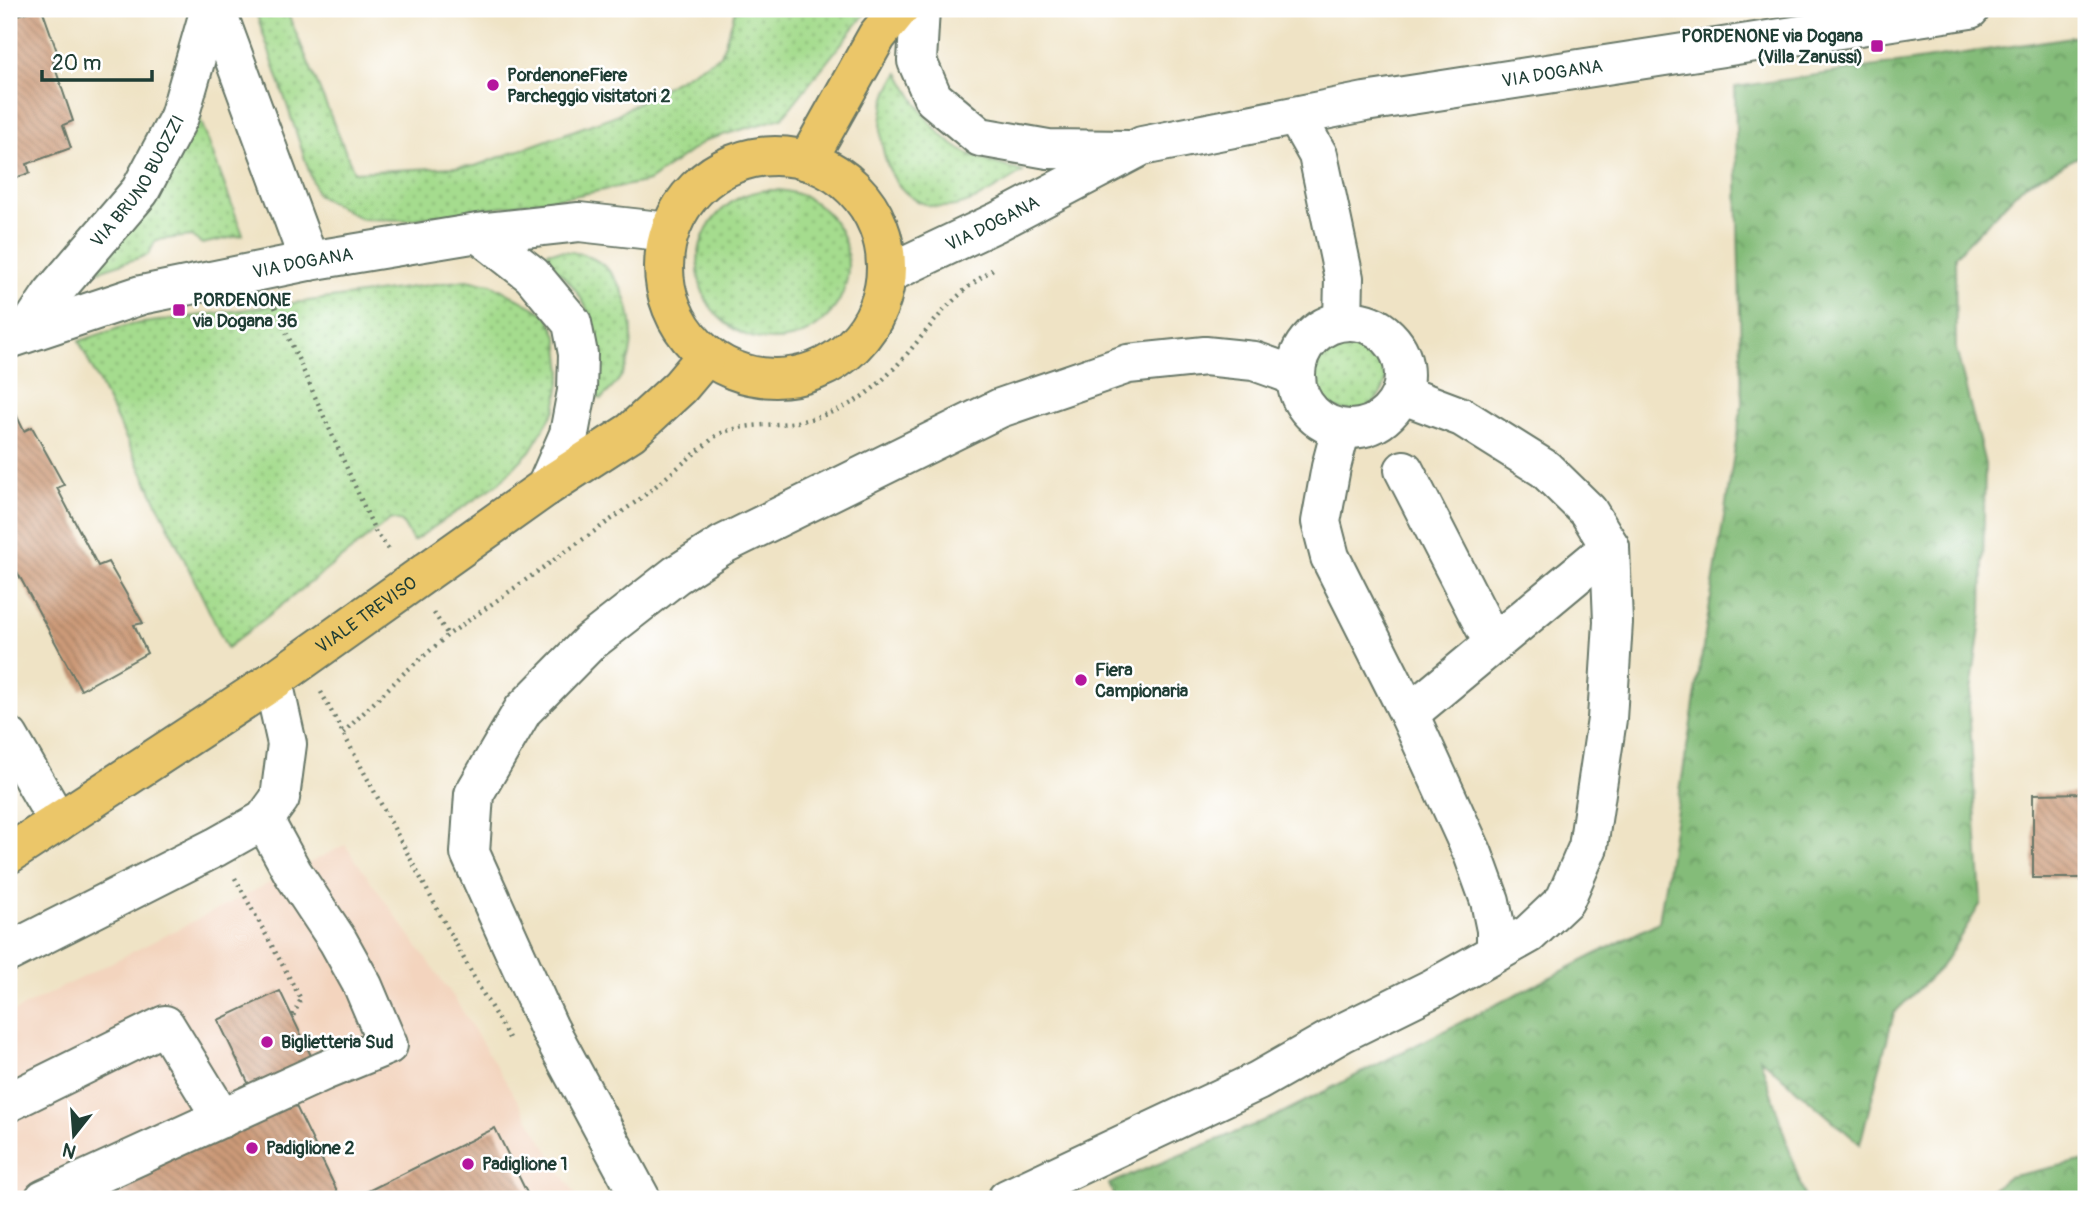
<svg xmlns="http://www.w3.org/2000/svg" width="2095" height="1208" font-family="Pangolin,sans-serif">
<defs>
<pattern id="grass-dots" width="8" height="8" patternUnits="userSpaceOnUse" patternTransform="scale(1.75)"><rect width="8" height="8" fill="#a5dc8e"/><path d="M2 2h.1M6 6h.1" fill="none" stroke="#86b475" stroke-width="1.8" stroke-linecap="round"/></pattern>
<pattern id="forest-crowns" width="20" height="18" patternUnits="userSpaceOnUse" patternTransform="scale(1.75)"><rect width="20" height="18" fill="#84bc79"/><path d="M2 6a3 3 0 1 1 6 0M12 15a3 3 0 1 1 6 0" fill="none" stroke="#6b9a64"/></pattern>
<pattern id="building-back-hatch" width="6" height="6" patternUnits="userSpaceOnUse" patternTransform="scale(1.75)"><rect width="6" height="6" fill="#cc9a78"/><path d="M-1 5l2 2M0 0l6 6M5-1l2 2" fill="none" stroke="#a57f63"/></pattern>
</defs>
<rect width="100%" height="100%" fill="#fff"/>
<filter id="ink" filterUnits="userSpaceOnUse"><feTurbulence type="fractalNoise" baseFrequency=".0143" numOctaves="2"/><feDisplacementMap in="SourceGraphic" scale="14" xChannelSelector="R" yChannelSelector="G"/><feConvolveMatrix kernelMatrix="1 2 1 2 8 2 1 2 1" color-interpolation-filters="sRGB"/></filter>
<filter id="wash" filterUnits="userSpaceOnUse"><feTurbulence type="fractalNoise" baseFrequency=".00686" numOctaves="4" result="noise"/><feDisplacementMap in="SourceGraphic" scale="28" xChannelSelector="R" yChannelSelector="G"/><feGaussianBlur stdDeviation="1.57" result="paint"/><feColorMatrix in="noise" values="0 0 0 0 0 0 0 0 0 0 0 0 0 0 0 0 0 1.4 0 .05"/><feComposite in="paint" operator="in"/></filter>
<g filter="url(#wash)">
<rect width="100%" height="100%" fill="#efe3c5"/>
<path fill="#f3d4be" d="M 345,845 L 455,999 L 578,1199 L 9,1199 L 9,1014 Z"/>
<path fill="url(#grass-dots)" stroke="#628c61" stroke-width="2" d="M 255,9 L 286,9 L 354,172 L 475,166 L 614,116 L 721,55 L 736,9 L 869,9 L 782,118 L 706,140 L 649,181 L 573,196 L 408,220 L 362,219 L 317,195 Z
M 899,73 C 917,105 936,140 971,155 C 988,162 1006,166 1023,172 C 1002,184 980,201 955,206 C 883,218 862,119 899,73 Z
M 196,108 L 243,235 L 202,244 L 191,236 L 156,240 L 148,255 L 96,272 Z
M698 265a75 75 0 1 1 150 0a75 75 0 1 1-150 0Z
M 549,251 C 561,251 575,251 587,256 C 627,270 642,333 625,369 C 620,381 610,390 601,399 L 594,397 C 604,358 597,315 570,283 C 562,274 552,266 543,257 Z
M 466,280 L 491,284 L 547,315 L 558,338 L 562,372 L 555,410 L 530,451 L 499,483 L 413,541 L 402,522 L 391,519 L 227,648 L 79,341 L 128,325 Z
M1314 375a36 36 0 1 1 72 0a36 36 0 1 1-72 0Z"/>
<path fill="url(#forest-crowns)" stroke="#527c56" stroke-width="2" d="M 2086,35 L 2086,153 L 2025,184 L 1955,256 L 1956,349 L 1985,464 L 1982,614 L 1969,705 L 1981,903 L 1942,966 L 1894,1013 L 1860,1144 L 1760,1058 L 1805,1199 L 1115,1199 L 1109,1184 L 1276,1116 L 1659,922 L 1742,404 L 1735,87 Z
M 2086,1160 L 2086,1199 L 1980,1199 L 2008,1177 Z"/>
<g id="blocks">
<path fill="url(#building-back-hatch)" d="M 36,9 L 42,9 L 60,60 L 53,62 L 73,121 L 63,125 L 71,148 L 27,164 L 30,173 L 9,180 L 9,18 Z
M 9,400 L 24,431 L 32,427 L 64,485 L 57,488 L 98,566 L 108,562 L 143,623 L 134,625 L 147,653 L 81,690 L 9,557 Z
M 2086,793 L 2086,933 L 2083,933 L 2081,878 L 2033,878 L 2033,794 Z
M 280,991 L 315,1064 L 253,1093 L 218,1020 Z
M 291,1096 L 341,1199 L 84,1199 Z
M 495,1128 L 530,1199 L 352,1199 Z"/>
</g>
</g>
<g filter="url(#ink)">
<use href="#blocks" fill-opacity="0" stroke="#687767" stroke-width="2"/>
<g fill="none" stroke-linecap="round" stroke-linejoin="round">
<defs>
<g id="minor">
<path d="M 216,9 L 309,261"/>
<path d="M 920,9 L 917,61 L 933,98 L 980,137 L 1048,149 L 1129,150"/>
<path d="M 1296,116 L 1318,155 L 1344,278 L 1343,321"/>
<path d="M 478,233 L 532,275 L 572,323 L 578,354 L 577,391 L 569,434 L 546,487"/>
<path id="s1" d="M 887,274 L 997,222 L 1142,146 L 1365,102 L 1970,9"/>
<circle cx="1350" cy="375" r="54"/>
<path id="s2" d="M 27,331 L 52,294 L 140,191 L 179,117 L 210,9"/>
<path id="s3" d="M 9,339 L 141,295 L 309,261 L 478,233 L 579,222 L 669,232"/>
<path d="M 1341,429 L 1331,467 L 1321,522 L 1330,557 L 1409,714 L 1473,854 L 1490,901 L 1496,930 L 1496,951"/>
<path d="M 1404,470 L 1493,643"/>
<path d="M 1409,714 L 1610,547"/>
<path d="M 9,737 L 58,822"/>
<path d="M 9,952 L 216,847 L 264,820 L 280,798 L 287,744 L 273,681"/>
<path d="M 9,1102 L 165,1025 L 222,1118"/>
<path d="M 44,1199 L 324,1071 L 388,1045 L 363,986 L 338,941 L 293,873 L 264,820"/>
<path d="M 641,1199 L 549,1028 L 470,853 L 474,794 L 523,710 L 589,643 L 676,575 L 724,544 L 1000,408 L 1128,364 L 1205,356 L 1254,361 L 1296,376"/>
<path d="M 1007,1199 L 1258,1081 L 1342,1033 L 1433,988 L 1529,934 L 1565,900 L 1588,847 L 1607,719 L 1613,622 L 1610,547 L 1588,511 L 1545,469 L 1462,417 L 1401,394"/>
</g>
<g id="major">
<circle cx="775" cy="267" r="111"/>
<path d="M 807,161 L 877,36 L 899,9"/>
<path id="s4" d="M 9,854 L 273,681 L 546,487 L 631,432 L 680,387 L 707,355"/>
</g>
</defs>
<use href="#minor" stroke="#687767" stroke-width="42"/>
<use href="#major" stroke="#687767" stroke-width="42"/>
<path stroke="#687767" stroke-width="4.5" stroke-dasharray="2 5" stroke-linecap="butt" d="M 275,307 L 375,531 L 391,552
M 434,613 L 448,635
M 321,692 L 478,985 L 509,1038
M 343,733 L 403,674 L 448,635 L 640,499 L 717,435 C 745,422 772,427 802,421 C 817,418 834,412 848,405 C 889,384 916,340 947,307 C 961,292 977,280 993,269
M 235,878 L 301,999 L 293,1016"/>
<use href="#minor" stroke="#fff" stroke-width="38"/>
<use href="#major" stroke="#ebc669" stroke-width="38"/>
</g>
</g>
<g fill="#b5179e" stroke="#fff" stroke-width="2.5">
<rect x="1870" y="39" width="14" height="14" rx="3.5"/>
<circle cx="493" cy="85" r="7"/>
<rect x="172" y="303" width="14" height="14" rx="3.5"/>
<circle cx="1081" cy="680" r="7"/>
<circle cx="267" cy="1042" r="7"/>
<circle cx="252" cy="1148" r="7"/>
<circle cx="468" cy="1164" r="7"/>
</g>
<g text-anchor="middle" dominant-baseline="central" stroke-width="5" stroke-linejoin="round" paint-order="stroke">
<g font-size="18" font-weight="bold" fill="#1f3d34" stroke="#fff" text-anchor="start">
<text x="1863" y="36" text-anchor="end">PORDENONE via Dogana<tspan x="1863" dy="21">(Villa Zanussi)</tspan></text>
<text x="507" y="75">PordenoneFiere<tspan x="507" dy="21">Parcheggio visitatori 2</tspan></text>
<text x="193" y="300">PORDENONE<tspan x="193" dy="21">via Dogana 36</tspan></text>
<text x="1095" y="670">Fiera<tspan x="1095" dy="21">Campionaria</tspan></text>
<text x="281" y="1042">Biglietteria Sud</text>
<text x="266" y="1148">Padiglione 2</text>
<text x="482" y="1164">Padiglione 1</text>
</g>
<g font-size="18" fill="#1f3d34" stroke="#fff">
<text stroke="none"><textPath href="#s1" startOffset="702">VIA DOGANA</textPath></text>
<text stroke="none"><textPath href="#s2" startOffset="187">VIA BRUNO BUOZZI</textPath></text>
<text stroke="none"><textPath href="#s1" startOffset="117">VIA DOGANA</textPath></text>
<text stroke="none"><textPath href="#s3" startOffset="304">VIA DOGANA</textPath></text>
<text stroke="none"><textPath href="#s4" startOffset="430">VIALE TREVISO</textPath></text>
</g>
</g>
<rect width="2095" height="1208" fill="none" stroke="#fff" stroke-width="35"/>
<g transform="translate(74 1135) rotate(197)" stroke="#ffffff" stroke-width="5" paint-order="stroke">
<path d="M0-5L12 26L0 18L-12 26Z" fill="#1f3d34"/>
<text y="-10" font-size="19" font-weight="bold" text-anchor="middle" fill="#1f3d34">N</text>
</g>
<path d="M42 70v10h110v-10" fill="none" stroke="#1f3d34" stroke-width="3.5"/>
<text x="52" y="70" font-size="21" fill="#1f3d34" stroke="#ffffff" stroke-width="5" paint-order="stroke">20 m</text>
</svg>
